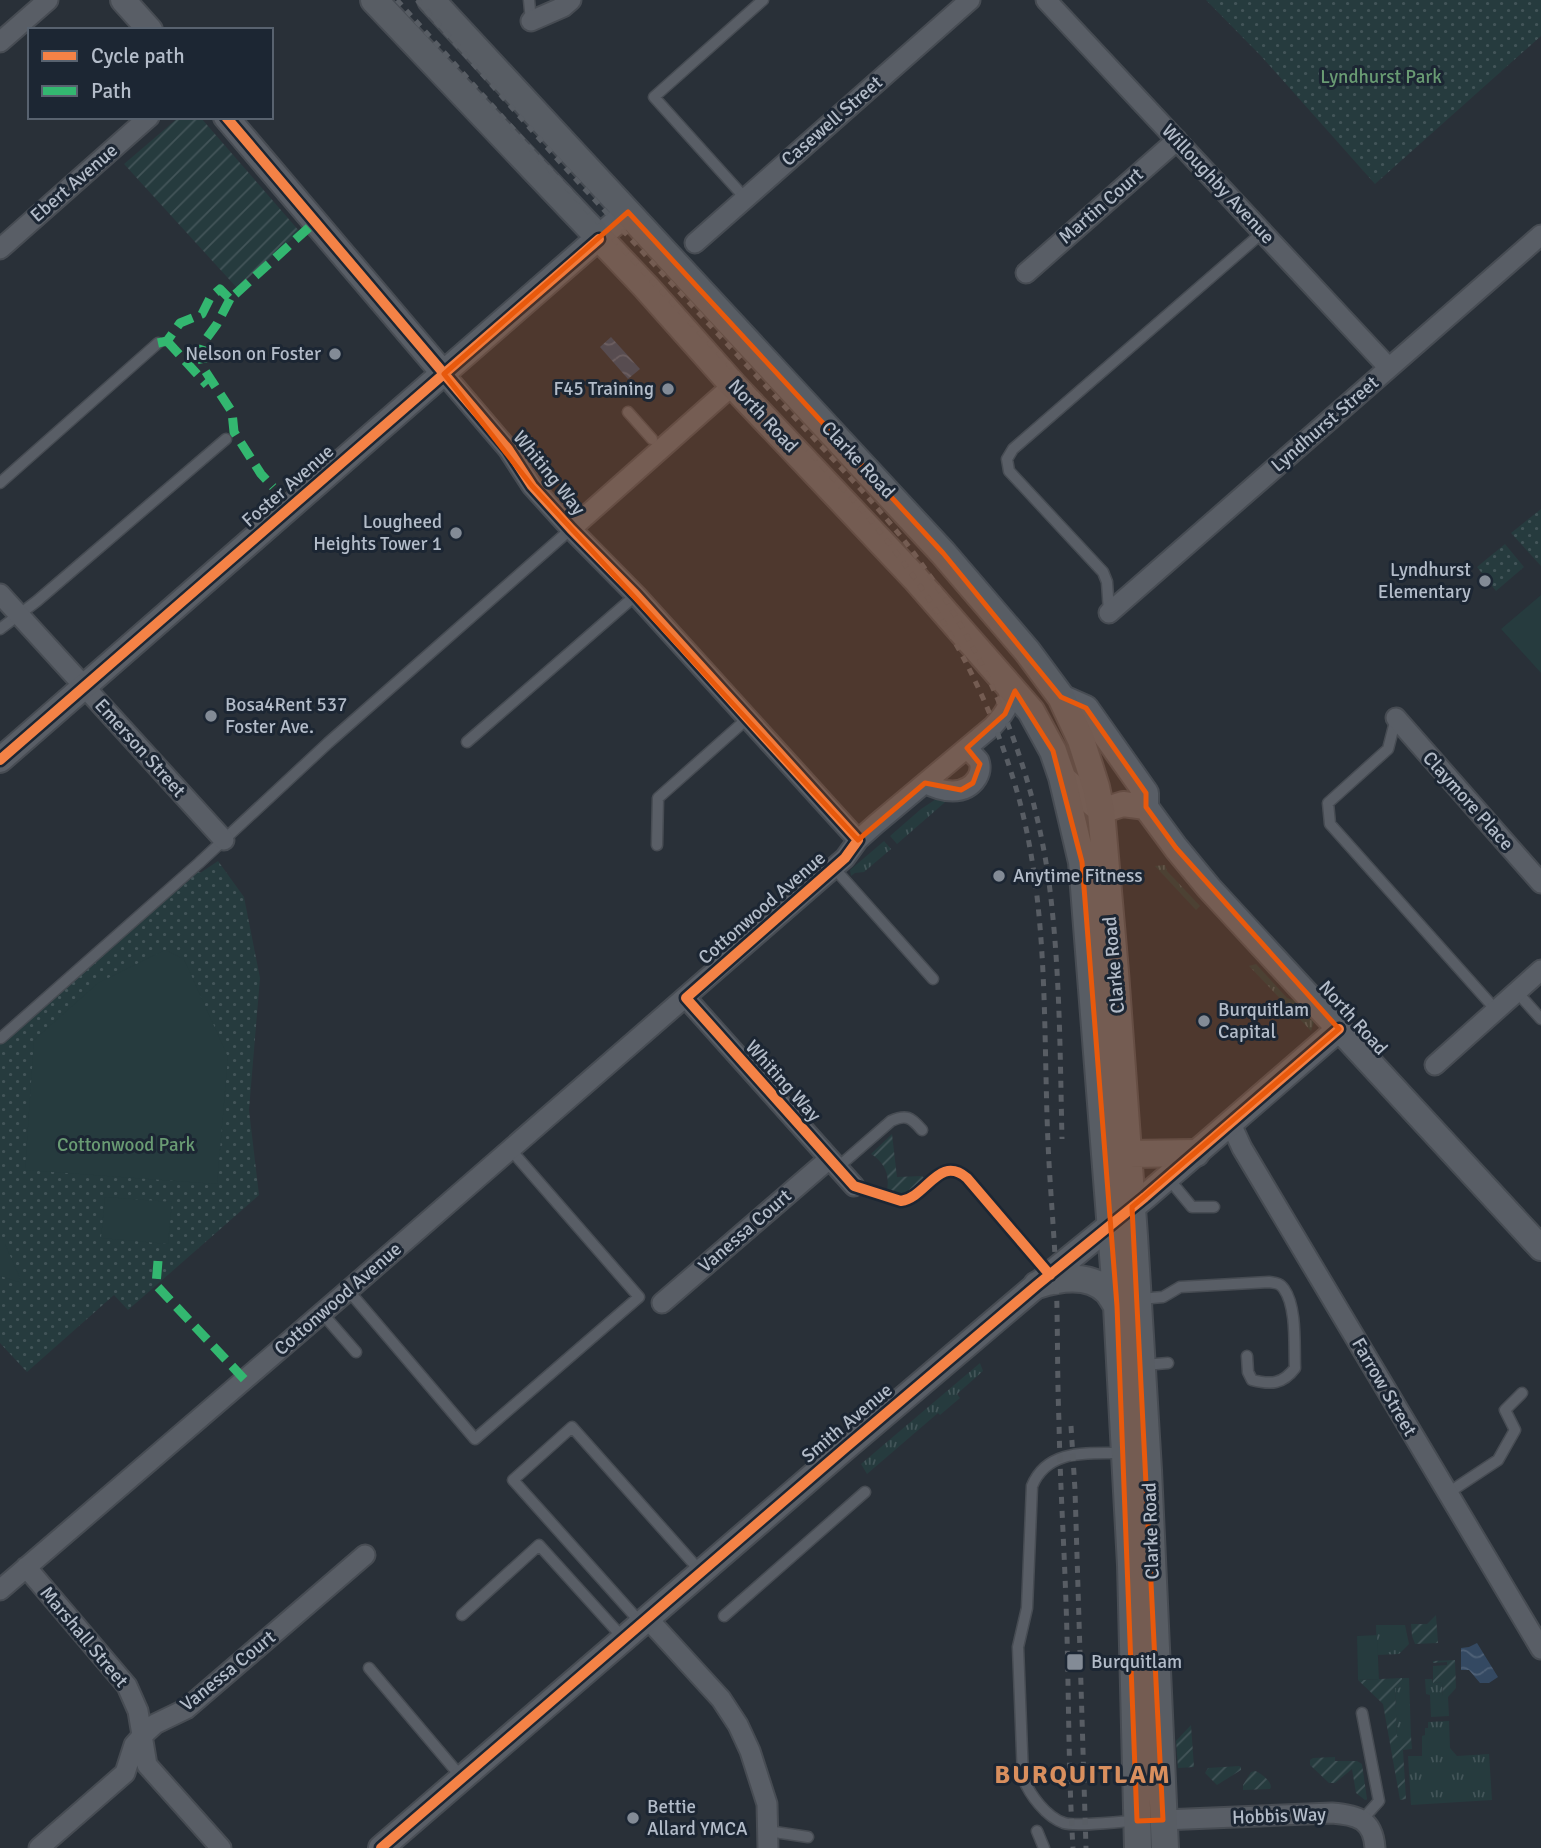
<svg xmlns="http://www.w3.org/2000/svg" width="1541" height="1848" font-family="Signika,sans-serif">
<defs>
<pattern id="grass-tufts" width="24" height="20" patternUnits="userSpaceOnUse" patternTransform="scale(1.75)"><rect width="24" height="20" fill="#263b3e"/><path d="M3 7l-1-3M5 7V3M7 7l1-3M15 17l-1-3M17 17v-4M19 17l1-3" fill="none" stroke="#435559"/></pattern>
<pattern id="park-dots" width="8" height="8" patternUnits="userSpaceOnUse" patternTransform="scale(1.75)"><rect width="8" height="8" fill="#263b3e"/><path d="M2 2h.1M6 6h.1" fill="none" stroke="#435559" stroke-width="1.8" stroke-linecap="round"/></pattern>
<pattern id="garden-furrows" width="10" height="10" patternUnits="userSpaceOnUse" patternTransform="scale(1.75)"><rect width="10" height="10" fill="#263b3e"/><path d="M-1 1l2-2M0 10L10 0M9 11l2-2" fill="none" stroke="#435559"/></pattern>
<pattern id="water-waves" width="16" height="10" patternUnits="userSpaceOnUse" patternTransform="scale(1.75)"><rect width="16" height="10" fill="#344962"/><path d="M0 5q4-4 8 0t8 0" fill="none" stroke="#4f6177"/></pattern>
</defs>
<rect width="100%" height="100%" fill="#293038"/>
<path fill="url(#grass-tufts)" d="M 939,797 L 951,797 L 897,844 L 890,836 L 921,809 Z
M 884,841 L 891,849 L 864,872 L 855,873 L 851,876 L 850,870 Z
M 1165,865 L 1167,871 L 1200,906 L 1196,910 L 1155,866 Z
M 1256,964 L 1287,998 L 1298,1002 L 1311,1016 L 1314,1022 L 1311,1031 L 1249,966 Z
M 980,1363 L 983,1371 L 957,1394 L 960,1398 L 940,1415 L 938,1413 L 867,1474 L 861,1464 Z
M 1376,1625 L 1405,1625 L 1409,1644 L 1399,1654 L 1377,1655 Z
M 1402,1678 L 1409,1678 L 1411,1736 L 1397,1737 L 1395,1688 L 1402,1687 Z
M 1425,1679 L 1432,1679 L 1433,1683 L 1442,1682 L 1443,1697 L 1448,1697 L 1449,1716 L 1431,1717 L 1430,1695 L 1426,1694 Z
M 1449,1721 L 1450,1748 L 1457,1756 L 1489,1754 L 1492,1800 L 1411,1805 L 1408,1756 L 1422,1756 L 1422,1736 L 1425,1735 L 1425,1728 L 1428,1728 L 1428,1722 Z"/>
<path fill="url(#park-dots)" d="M 1206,0 L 1541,0 L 1541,36 L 1375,184 L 1261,56 Z
M 1541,509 L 1541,566 L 1511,533 Z
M 1505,544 L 1524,567 L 1496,591 L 1477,567 Z
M 218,861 L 244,897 L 260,978 L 249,1110 L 259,1195 L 128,1310 L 114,1295 L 27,1372 L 0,1343 L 0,1032 L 3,1035 L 194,867 L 200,873 Z"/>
<path fill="url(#garden-furrows)" d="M 179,117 L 201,118 L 300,232 L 237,288 L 124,164 Z
M 892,1134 L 897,1177 L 922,1176 L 926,1180 C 910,1197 909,1197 887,1190 C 890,1174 884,1162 871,1154 Z
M 1436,1615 L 1438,1643 L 1415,1644 L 1412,1636 L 1411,1624 L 1427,1624 Z
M 1455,1660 L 1456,1688 L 1448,1697 L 1443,1697 L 1442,1682 L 1433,1683 L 1433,1666 L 1447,1665 L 1447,1662 L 1433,1663 L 1433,1661 Z
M 1402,1678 L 1402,1687 L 1395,1688 L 1397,1736 L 1411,1736 L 1412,1749 L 1403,1750 L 1406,1799 L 1400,1800 L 1383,1704 L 1358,1680 Z
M 1191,1725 L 1194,1767 L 1178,1768 L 1176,1741 Z
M 1335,1757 L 1335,1761 L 1357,1761 L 1362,1764 L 1367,1799 L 1365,1800 L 1356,1793 L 1352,1769 L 1335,1783 L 1329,1783 L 1310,1765 L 1310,1760 L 1313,1758 Z
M 1239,1766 L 1241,1767 L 1241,1770 L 1217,1785 L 1205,1773 L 1208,1768 Z
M 1255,1771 C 1261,1773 1271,1781 1271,1787 L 1270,1789 L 1243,1790 L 1243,1785 L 1251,1772 Z"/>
<path fill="#263b3e" d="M 1541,595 L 1541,673 L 1501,629 Z
M 165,950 L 184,959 L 228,1057 L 217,1184 L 25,1170 L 34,1040 L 98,983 Z
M 105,1197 L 172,1202 L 168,1244 L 101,1238 Z
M 0,1244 L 5,1244 L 22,1283 L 0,1276 Z
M 1377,1635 L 1379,1679 L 1358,1680 L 1357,1636 Z"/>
<path fill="url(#water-waves)" d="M 611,337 L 640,369 L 628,379 L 600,347 Z
M 1477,1643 L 1498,1677 L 1489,1683 L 1480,1683 L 1469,1670 L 1461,1670 L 1461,1648 L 1469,1647 Z"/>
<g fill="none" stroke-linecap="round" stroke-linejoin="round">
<defs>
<path id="service" d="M 529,0 L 531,21
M 745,198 L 654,97 L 763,0
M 628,412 L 652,439
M 0,483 L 158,343
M 1109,612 L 1107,582 L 1103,572 L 1009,471 L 1007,459 L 1013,449 L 1263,232
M 0,629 L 37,601 L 226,439
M 1396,718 L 1388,749 L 1328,803 L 1330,824 L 1496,1010
M 467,742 L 636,595
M 657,845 L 658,798 L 748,718
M 834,868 L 933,979
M 1517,992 L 1541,1019
M 1,1038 L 199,863 L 328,743 L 571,529
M 837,1168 L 891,1121 C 906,1114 911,1117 922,1130
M 1168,1178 L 1192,1207 L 1214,1207
M 348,1290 L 475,1439 L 639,1297 L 511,1150
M 1140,1299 L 1163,1297 L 1180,1287 L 1269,1282 C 1276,1283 1280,1283 1284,1289 C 1297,1307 1294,1346 1295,1368 C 1283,1384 1271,1385 1252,1380 L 1248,1372 L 1247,1356
M 322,1313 L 356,1352
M 1144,1365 L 1168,1363
M 1125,1453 C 1091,1454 1048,1447 1032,1486 L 1027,1608 L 1018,1647 L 1023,1778 C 1030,1795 1046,1817 1064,1823 C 1076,1827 1121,1821 1137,1821
M 1448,1493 L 1498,1460 L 1515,1430 L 1505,1410 L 1522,1393
M 462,1615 L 539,1545 L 624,1639
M 724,1616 L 865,1492
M 641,1623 L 513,1480 L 572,1427 L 701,1572
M 369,1668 L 462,1778
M 1362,1713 L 1379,1801 L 1362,1820
M 768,1831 L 808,1837
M 1037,1831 L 1044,1848"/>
<path id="minor" d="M 1046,0 L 1389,368
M 531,21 L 563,7 L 571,0
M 0,42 L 48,0
M 695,243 L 970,0
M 0,249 L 149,117
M 1026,273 L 1177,140
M 444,374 L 508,449 L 532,486 L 571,529 L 636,595 L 858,840
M 571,529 L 733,385
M 0,594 L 224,840
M 1109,613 L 1541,235
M 1396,718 L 1541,883
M 925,783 C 941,792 965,797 977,778 C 980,773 981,767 979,761 C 976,757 970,752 967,748
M 686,998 L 854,1186
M 1435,1065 L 1541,970
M 1231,1124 L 1242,1148 L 1541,1649
M 662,1303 L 829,1159
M 26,1567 L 127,1686 L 138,1711 L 147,1765 L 221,1848
M 0,1590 L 343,1295 L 845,858 L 858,840 L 876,824 L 993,726 C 1008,710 1011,704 1008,682
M 648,1619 L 721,1699 L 738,1725 L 750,1751 L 767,1804 L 768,1848
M 1163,1820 L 1332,1813 C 1357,1815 1373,1819 1375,1848
M 39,1848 L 125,1773 L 134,1745 L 142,1736 L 155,1724 L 186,1709 L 365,1555"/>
<path id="tertiary" d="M 123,0 L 150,30
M 226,117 L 444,374
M 1061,697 L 1086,708 L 1146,793 L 1146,807 L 1148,810 L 1176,848 L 1209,888 L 1541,1248
M 0,760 L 628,212
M 1062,777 L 1101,811 L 1123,804 L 1146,807
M 381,1848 L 844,1449 L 1037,1285 L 1145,1197 L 1339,1029"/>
<path id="secondary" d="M 374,0 L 646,287 L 733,385 L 915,578 L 1031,711 L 1053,751 L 1062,777 L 1082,862 L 1117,1306 L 1131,1565 L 1138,1848
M 431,0 L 943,553 L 1027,651 L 1061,697 L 1081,740 L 1096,787 L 1101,811 L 1115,972 L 1134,1236 L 1148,1470 L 1165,1848
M 1129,1154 L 1196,1153
M 1037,1285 C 1059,1278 1090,1273 1108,1292 C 1111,1296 1114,1301 1117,1306"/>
</defs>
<use href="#service" stroke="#474c53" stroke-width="13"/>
<use href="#minor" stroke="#474c53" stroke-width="23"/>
<use href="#tertiary" stroke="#474c53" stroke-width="28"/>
<use href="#secondary" stroke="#474c53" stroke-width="30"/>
<use href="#service" stroke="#595e66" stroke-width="10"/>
<use href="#minor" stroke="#595e66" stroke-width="19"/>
<use href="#tertiary" stroke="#595e66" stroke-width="24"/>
<use href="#secondary" stroke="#585d64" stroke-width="26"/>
<path stroke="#585d64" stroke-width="5" stroke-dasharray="7 7" stroke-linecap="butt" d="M 397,0 L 544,163 L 857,504 C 933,593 986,682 1018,795 C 1049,908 1043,1027 1048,1143 C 1050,1187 1054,1231 1056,1275 C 1058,1324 1057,1373 1059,1422 C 1060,1482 1064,1543 1066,1603 C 1069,1685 1068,1767 1073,1848
M 417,0 L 559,161 L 865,494 C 887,519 909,545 928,573 C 990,663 1032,767 1048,875 C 1060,962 1060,1052 1062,1139
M 1071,1426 L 1075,1490 L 1086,1848"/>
<path stroke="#33b770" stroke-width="9" stroke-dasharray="18 9" stroke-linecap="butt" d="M 230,299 L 217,324 L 206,339 L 201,354 L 204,369 L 232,412 L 234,432 L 261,474 L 273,487
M 167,341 L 207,385
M 158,343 L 167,341 L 180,323 L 202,314 L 210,298 L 220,289 L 230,299 L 315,222
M 158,1261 L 156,1285 L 245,1380"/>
<defs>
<path id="cycleway" d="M 226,117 L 508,449 L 532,486 L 571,529 L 636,595 L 858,840 L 845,858 L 686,998 L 854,1186 L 901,1201 C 927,1197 939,1154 967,1178 L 1050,1275
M 0,760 L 599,239
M 381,1848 L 844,1449 L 1037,1285 L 1145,1197 L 1339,1029"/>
</defs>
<use href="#cycleway" stroke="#1c2633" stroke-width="15"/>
<use href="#cycleway" stroke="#f48246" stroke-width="10"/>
</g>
<path fill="#e8590c" fill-opacity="0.2" stroke="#e8590c" stroke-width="5" stroke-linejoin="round" d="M 628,212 L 943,553 L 1061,697 L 1086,708 L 1146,793 L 1146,807 L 1176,848 L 1339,1029 L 1132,1207 L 1163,1820 L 1137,1821 L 1117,1306 L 1082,862 L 1053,751 L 1015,691 L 1005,714 L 967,748 L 980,764 L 973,783 L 961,790 L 925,783 L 858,840 L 532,486 L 444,374 Z"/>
<g fill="#838b96" stroke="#1c2633" stroke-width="2.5">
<circle cx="335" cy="354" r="7"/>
<circle cx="668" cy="389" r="7"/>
<circle cx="456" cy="533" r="7"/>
<circle cx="1485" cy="581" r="7"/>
<circle cx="211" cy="716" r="7"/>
<circle cx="999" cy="876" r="7"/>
<circle cx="1204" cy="1021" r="7"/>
<rect x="1066" y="1653" width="18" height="18" rx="3.5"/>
<circle cx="633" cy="1818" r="7"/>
</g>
<g text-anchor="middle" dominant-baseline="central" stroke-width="6" stroke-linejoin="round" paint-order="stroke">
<g font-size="19" fill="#699b73" stroke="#1c2633">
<text x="1381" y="77">Lyndhurst Park</text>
<text x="126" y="1145">Cottonwood Park</text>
</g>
<g font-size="19" fill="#b3bcc9" stroke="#1c2633">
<text transform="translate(832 121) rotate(-41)">Casewell Street</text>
<text transform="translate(74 183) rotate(-41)">Ebert Avenue</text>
<text transform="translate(1218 184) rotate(47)">Willoughby Avenue</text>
<text transform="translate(1101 206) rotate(-41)">Martin Court</text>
<text transform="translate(763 416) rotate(47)">North Road</text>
<text transform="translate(1325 424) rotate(-41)">Lyndhurst Street</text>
<text transform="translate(858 460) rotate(47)">Clarke Road</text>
<text transform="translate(549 473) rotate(51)">Whiting Way</text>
<text transform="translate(288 486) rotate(-41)">Foster Avenue</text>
<text transform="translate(140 748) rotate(48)">Emerson Street</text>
<text transform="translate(1468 801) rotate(48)">Claymore Place</text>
<text transform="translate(762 908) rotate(-41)">Cottonwood Avenue</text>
<text transform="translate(1114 965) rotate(-95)">Clarke Road</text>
<text transform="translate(1353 1018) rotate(48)">North Road</text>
<text transform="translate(783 1081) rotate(48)">Whiting Way</text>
<text transform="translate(745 1231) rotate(-41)">Vanessa Court</text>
<text transform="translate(338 1299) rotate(-41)">Cottonwood Avenue</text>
<text transform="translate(1384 1387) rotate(60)">Farrow Street</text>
<text transform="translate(847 1423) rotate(-40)">Smith Avenue</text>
<text transform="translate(1151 1531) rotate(-92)">Clarke Road</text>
<text transform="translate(84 1637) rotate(50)">Marshall Street</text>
<text transform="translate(228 1671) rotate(-39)">Vanessa Court</text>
<text transform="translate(1279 1816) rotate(-2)">Hobbis Way</text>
</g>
<g font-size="19" fill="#b3bcc9" stroke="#1c2633" text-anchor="start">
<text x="321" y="354" text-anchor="end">Nelson on Foster</text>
<text x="654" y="389" text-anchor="end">F45 Training</text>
<text x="442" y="522" text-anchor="end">Lougheed<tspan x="442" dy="22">Heights Tower 1</tspan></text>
<text x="1471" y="570" text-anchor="end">Lyndhurst<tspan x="1471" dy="22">Elementary</tspan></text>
<text x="225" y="705">Bosa4Rent 537<tspan x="225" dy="22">Foster Ave.</tspan></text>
<text x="1013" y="876">Anytime Fitness</text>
<text x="1218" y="1010">Burquitlam<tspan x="1218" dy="22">Capital</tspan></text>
<text x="1091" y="1662">Burquitlam</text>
<text x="647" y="1807">Bettie<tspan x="647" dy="22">Allard YMCA</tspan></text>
</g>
<g font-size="26" font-weight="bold" letter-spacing="2" fill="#d98f5e" stroke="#1c2633">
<text x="1083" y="1775">BURQUITLAM</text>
</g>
</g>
<rect x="28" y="28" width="245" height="91" fill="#1c2633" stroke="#58626f" stroke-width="2"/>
<rect x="42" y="51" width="35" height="10" fill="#f48246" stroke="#58626f" stroke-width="2"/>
<text x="91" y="63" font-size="21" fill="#b3bcc9">Cycle path</text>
<rect x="42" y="86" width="35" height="10" fill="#33b770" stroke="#58626f" stroke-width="2"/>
<text x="91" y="98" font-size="21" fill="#b3bcc9">Path</text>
</svg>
